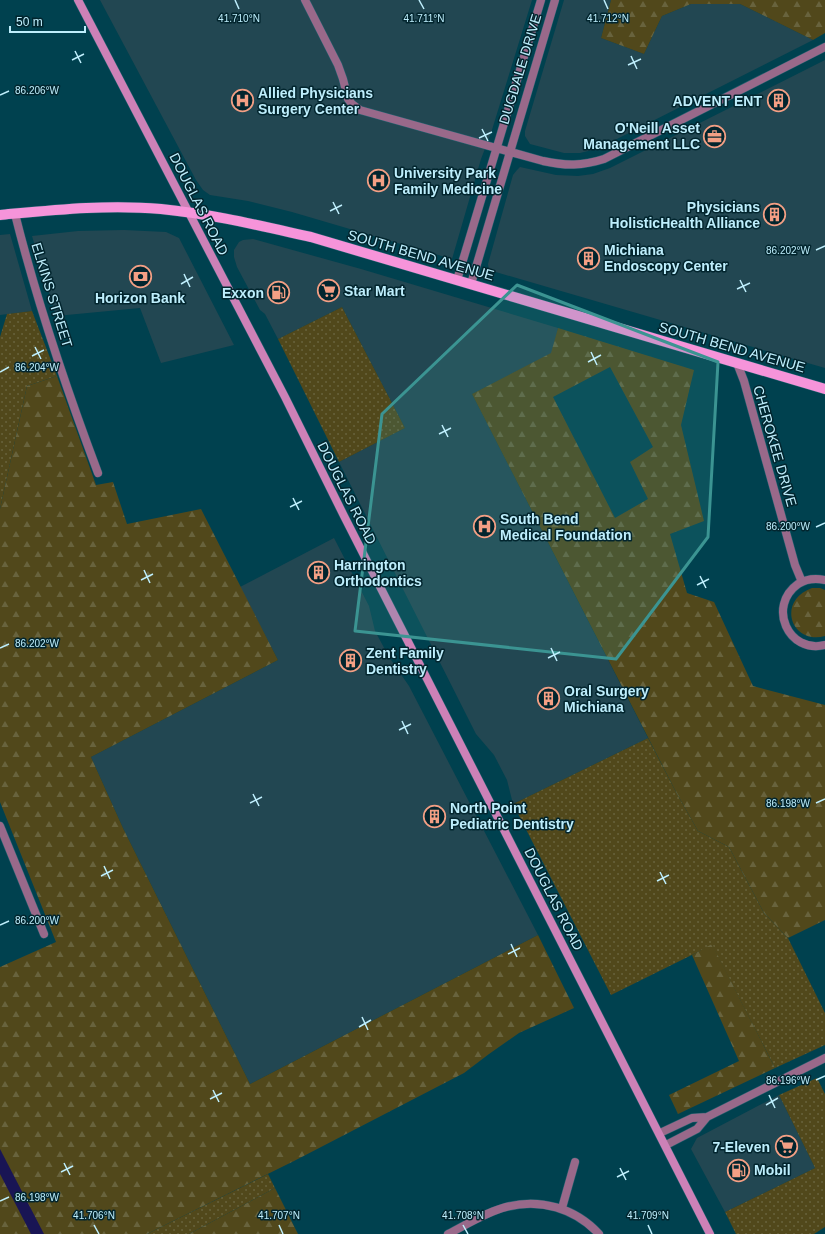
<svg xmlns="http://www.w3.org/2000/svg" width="825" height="1234" font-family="Helvetica,sans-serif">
<defs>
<pattern id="grass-dots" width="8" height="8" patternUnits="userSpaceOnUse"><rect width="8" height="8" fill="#51481b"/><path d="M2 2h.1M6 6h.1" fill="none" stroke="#68633d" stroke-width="1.8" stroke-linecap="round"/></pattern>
<pattern id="forest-firs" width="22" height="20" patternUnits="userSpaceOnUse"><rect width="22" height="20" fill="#51481b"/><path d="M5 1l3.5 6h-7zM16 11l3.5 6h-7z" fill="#68633d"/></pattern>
</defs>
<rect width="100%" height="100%" fill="#00414f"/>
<path fill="#224752" d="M 100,0 L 532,0 L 491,133 L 481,159 L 452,259 L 292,212 L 248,201 L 210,195 L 203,190 L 196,180 Z
M 564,0 L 611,0 L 601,38 L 644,54 L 662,16 L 691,4 L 740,4 L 813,40 L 605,145 L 592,150 L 580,153 L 564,153 L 530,144 L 525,136 L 525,131 Z
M 825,60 L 825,368 L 489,270 L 488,264 L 513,175 L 517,170 L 520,167 L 556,175 L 578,176 L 593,174 L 610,168 Z
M 124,230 L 166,232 L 179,238 L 234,345 L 161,363 L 140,308 L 56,316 L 32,236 L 78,231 Z
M 10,234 L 32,311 L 0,315 L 0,235 Z
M 253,239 L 361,269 L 558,328 L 552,353 L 472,394 L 648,738 L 513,804 L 507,780 L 494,755 L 476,734 L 339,462 L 405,428 L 342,307 L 278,339 L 265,314 L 260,310 L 237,267 L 234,257 L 234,250 L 239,242 L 243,240 Z
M 334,538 L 369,606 L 375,631 L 389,657 L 409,686 L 538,935 L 250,1084 L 123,828 L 91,757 L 278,660 L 240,587 Z
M 779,1095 L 815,1168 L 725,1212 L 691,1149 L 697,1138 Z"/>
<path fill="url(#grass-dots)" d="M 342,307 L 405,428 L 339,462 L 278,339 Z
M 32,311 L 57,376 L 27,386 L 0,509 L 0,337 L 7,314 Z
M 648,738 L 676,792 L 698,831 L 729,847 L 764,913 L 788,938 L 825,1013 L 825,1045 L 775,1068 L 712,945 L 611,995 L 513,804 Z
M 817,1078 L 825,1094 L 825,1227 L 814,1234 L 736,1234 L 725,1212 L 815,1168 L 779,1095 Z
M 268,1174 L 275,1188 L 189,1234 L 147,1234 Z"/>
<path fill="url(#forest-firs)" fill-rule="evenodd" d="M 611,0 L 825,0 L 825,33 L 813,40 L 740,4 L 691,4 L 662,16 L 644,54 L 601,38 Z
M 558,328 L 694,370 L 681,425 L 704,521 L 670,534 L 687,593 L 714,602 L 753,686 L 825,705 L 825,920 L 788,938 L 764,913 L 729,847 L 698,831 L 676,792 L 472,394 L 551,353 ZM 610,367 L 653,447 L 630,462 L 648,499 L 615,518 L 553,397 Z
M 57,376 L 96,485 L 113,482 L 127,524 L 201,509 L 278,660 L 91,757 L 123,828 L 250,1084 L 538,935 L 574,1008 L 519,1033 L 489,1054 L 464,1073 L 294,1161 L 147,1234 L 0,1234 L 0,967 L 56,942 L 0,802 L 0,509 L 27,386 Z
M 812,588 L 820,588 L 825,590 L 825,636 C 791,645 776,601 812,588 Z
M 712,944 L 775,1068 L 678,1114 L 669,1095 L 739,1061 L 692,955 Z
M 275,1188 L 298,1234 L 189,1234 Z"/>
<path fill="#191554" d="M 0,1149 L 44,1234 L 31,1234 L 0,1174 Z"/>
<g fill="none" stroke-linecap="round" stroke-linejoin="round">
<defs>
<path id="street" d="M 305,0 L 338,65 L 343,79 L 348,99 L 352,104 L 360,110 L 543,161 C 566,166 582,166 604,159 L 825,47
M 15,214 C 37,302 66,388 98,473
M 457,280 L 541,0
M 471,284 L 555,0
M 737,363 L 744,381 L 795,565 L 802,582
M 825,580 C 816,578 806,579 798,584 C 767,606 788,654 825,645
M 0,826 L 44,934
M 707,1117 L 825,1058
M 660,1133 L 692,1118 L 707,1117 L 697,1129 L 666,1145
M 562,1208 L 575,1162
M 448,1234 C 466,1225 486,1212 506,1207 C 540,1198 575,1208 599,1234"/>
<path id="secondary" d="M 78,0 L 285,397 L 344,516 L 710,1234"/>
<path id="primary" d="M 0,215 C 53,210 107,204 161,209 C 212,214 261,226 311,237 L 825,389"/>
</defs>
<use href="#street" stroke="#22606e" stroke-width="9"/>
<use href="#secondary" stroke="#22606e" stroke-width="9"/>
<use href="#primary" stroke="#22606e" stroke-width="11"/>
<use href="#street" stroke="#99698a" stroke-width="8"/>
<use href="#secondary" stroke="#cd81b7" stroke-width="8"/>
<use href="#primary" stroke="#f694da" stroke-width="10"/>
</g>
<path fill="#3b9492" fill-opacity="0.2" stroke="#3b9492" stroke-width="3" stroke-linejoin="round" d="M 517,285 L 718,362 L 708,537 L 616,659 L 355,631 L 382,414 Z"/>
<path fill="none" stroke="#beeefc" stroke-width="1.5" d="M 235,0 L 239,9M 419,0 L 424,9M 604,0 L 608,9M 75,51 L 81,63M 631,56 L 637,69M 72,60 L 84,54M 628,65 L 641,59M 0,95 L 9,91M 482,129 L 488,141M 479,138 L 492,132M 333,202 L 339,214M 330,211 L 342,205M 816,250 L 825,246M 184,274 L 190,287M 740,280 L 746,292M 181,284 L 193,277M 737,289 L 750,283M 35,347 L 41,359M 591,352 L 597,365M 32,356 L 44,350M 588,362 L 601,355M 0,372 L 9,367M 442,425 L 448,437M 439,434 L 451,428M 293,498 L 299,510M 290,507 L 302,501M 816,527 L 825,523M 144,570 L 150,583M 700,576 L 706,588M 141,580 L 153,574M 697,585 L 709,579M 0,648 L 9,644M 551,648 L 557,661M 548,658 L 560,652M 402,721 L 408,734M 399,730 L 411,724M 253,794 L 259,806M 250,803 L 262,797M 816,803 L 825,799M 104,866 L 110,879M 660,872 L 666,884M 101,876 L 113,870M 657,881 L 669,875M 0,925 L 9,921M 511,944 L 517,957M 508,954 L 520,948M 362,1017 L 368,1030M 359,1027 L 371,1020M 816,1080 L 825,1076M 213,1090 L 219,1102M 769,1095 L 775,1108M 210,1099 L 222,1093M 766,1105 L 778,1098M 64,1163 L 70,1175M 620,1168 L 626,1180M 61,1172 L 73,1166M 617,1177 L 629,1171M 0,1201 L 9,1197M 94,1225 L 99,1234M 279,1225 L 283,1234M 463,1225 L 468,1234M 648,1225 L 652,1234"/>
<defs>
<symbol id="hospital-ring" viewBox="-11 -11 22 22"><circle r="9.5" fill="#02252e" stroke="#f39f84" stroke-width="1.5"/><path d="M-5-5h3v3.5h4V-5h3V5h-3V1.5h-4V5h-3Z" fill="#f39f84"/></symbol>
<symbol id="building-ring" viewBox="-11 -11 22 22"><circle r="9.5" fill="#02252e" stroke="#f39f84" stroke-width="1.5"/><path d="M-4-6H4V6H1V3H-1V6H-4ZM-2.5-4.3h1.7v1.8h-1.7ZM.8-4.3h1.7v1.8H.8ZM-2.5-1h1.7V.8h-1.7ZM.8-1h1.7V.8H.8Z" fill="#f39f84"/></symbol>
<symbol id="office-ring" viewBox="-11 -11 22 22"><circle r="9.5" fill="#02252e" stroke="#f39f84" stroke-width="1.5"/><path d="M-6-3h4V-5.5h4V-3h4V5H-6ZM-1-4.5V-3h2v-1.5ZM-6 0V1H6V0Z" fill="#f39f84"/></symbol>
<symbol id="bank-ring" viewBox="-11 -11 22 22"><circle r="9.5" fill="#02252e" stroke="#f39f84" stroke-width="1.5"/><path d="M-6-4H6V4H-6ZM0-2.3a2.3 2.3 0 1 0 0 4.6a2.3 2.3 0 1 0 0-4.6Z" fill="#f39f84"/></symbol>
<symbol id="supermarket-ring" viewBox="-11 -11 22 22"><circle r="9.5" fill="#02252e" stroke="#f39f84" stroke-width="1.5"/><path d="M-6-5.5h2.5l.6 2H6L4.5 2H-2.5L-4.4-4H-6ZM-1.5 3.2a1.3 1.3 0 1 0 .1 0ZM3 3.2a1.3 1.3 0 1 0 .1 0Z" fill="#f39f84"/></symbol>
<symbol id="fuel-ring" viewBox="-11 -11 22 22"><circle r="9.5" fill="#02252e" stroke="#f39f84" stroke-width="1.5"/><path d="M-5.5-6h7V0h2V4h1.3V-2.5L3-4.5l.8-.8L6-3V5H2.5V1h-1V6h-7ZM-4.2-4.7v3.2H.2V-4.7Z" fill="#f39f84"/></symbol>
</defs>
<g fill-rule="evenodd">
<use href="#hospital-ring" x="230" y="88" width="25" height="25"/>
<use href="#building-ring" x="766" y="88" width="25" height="25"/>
<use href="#office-ring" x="702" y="124" width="25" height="25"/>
<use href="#hospital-ring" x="366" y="168" width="25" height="25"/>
<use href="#building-ring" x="762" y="202" width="25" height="25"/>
<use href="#building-ring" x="576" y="246" width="25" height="25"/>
<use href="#bank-ring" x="128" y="264" width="25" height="25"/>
<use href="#supermarket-ring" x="316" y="278" width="25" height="25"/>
<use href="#fuel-ring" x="266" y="280" width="25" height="25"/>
<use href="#hospital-ring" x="472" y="514" width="25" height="25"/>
<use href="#building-ring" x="306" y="560" width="25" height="25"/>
<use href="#building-ring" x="338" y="648" width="25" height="25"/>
<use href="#building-ring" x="536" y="686" width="25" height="25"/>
<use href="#building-ring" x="422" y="804" width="25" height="25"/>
<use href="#supermarket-ring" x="774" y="1134" width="25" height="25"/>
<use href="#fuel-ring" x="726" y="1158" width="25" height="25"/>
</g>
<g text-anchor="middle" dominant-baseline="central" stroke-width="3" stroke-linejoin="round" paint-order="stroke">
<g font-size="14" fill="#beeefc" stroke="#02252e">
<text transform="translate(520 69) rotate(-73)">DUGDALE DRIVE</text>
<text transform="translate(199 204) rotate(63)">DOUGLAS ROAD</text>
<text transform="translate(421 255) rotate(16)">SOUTH BEND AVENUE</text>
<text transform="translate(52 295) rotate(73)">ELKINS STREET</text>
<text transform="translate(732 347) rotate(16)">SOUTH BEND AVENUE</text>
<text transform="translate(775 446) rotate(74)">CHEROKEE DRIVE</text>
<text transform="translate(347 493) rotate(63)">DOUGLAS ROAD</text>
<text transform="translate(554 899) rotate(63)">DOUGLAS ROAD</text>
</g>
<g font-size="14" font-weight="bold" fill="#beeefc" stroke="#02252e" text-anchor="start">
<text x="258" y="93">Allied Physicians<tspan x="258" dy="16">Surgery Center</tspan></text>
<text x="762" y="101" text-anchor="end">ADVENT ENT</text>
<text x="700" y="128" text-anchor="end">O'Neill Asset<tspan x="700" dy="16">Management LLC</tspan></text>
<text x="394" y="173">University Park<tspan x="394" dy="16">Family Medicine</tspan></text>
<text x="760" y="207" text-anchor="end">Physicians<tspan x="760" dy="16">HolisticHealth Alliance</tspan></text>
<text x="604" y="250">Michiana<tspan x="604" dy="16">Endoscopy Center</tspan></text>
<text x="344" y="291">Star Mart</text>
<text x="264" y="293" text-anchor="end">Exxon</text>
<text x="140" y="298" text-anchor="middle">Horizon Bank</text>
<text x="500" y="519">South Bend<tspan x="500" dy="16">Medical Foundation</tspan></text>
<text x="334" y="565">Harrington<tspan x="334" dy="16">Orthodontics</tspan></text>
<text x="366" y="653">Zent Family<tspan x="366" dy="16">Dentistry</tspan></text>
<text x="564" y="691">Oral Surgery<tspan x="564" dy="16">Michiana</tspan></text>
<text x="450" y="808">North Point<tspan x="450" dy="16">Pediatric Dentistry</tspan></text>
<text x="770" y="1147" text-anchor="end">7-Eleven</text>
<text x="754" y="1170">Mobil</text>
</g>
</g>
<g font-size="10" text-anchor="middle" fill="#beeefc" stroke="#02252e" stroke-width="3" stroke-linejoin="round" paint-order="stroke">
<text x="239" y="22">41.710°N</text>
<text x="424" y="22">41.711°N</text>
<text x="608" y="22">41.712°N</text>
<text x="37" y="94">86.206°W</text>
<text x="788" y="254">86.202°W</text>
<text x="37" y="371">86.204°W</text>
<text x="788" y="530">86.200°W</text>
<text x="37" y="647">86.202°W</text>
<text x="788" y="807">86.198°W</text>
<text x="37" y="924">86.200°W</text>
<text x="788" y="1084">86.196°W</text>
<text x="37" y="1201">86.198°W</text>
<text x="94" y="1219">41.706°N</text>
<text x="279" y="1219">41.707°N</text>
<text x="463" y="1219">41.708°N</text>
<text x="648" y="1219">41.709°N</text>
</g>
<path d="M10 26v6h75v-6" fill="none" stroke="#beeefc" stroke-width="2"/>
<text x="16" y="26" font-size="12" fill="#beeefc" stroke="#02252e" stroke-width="3" paint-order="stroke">50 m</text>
</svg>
